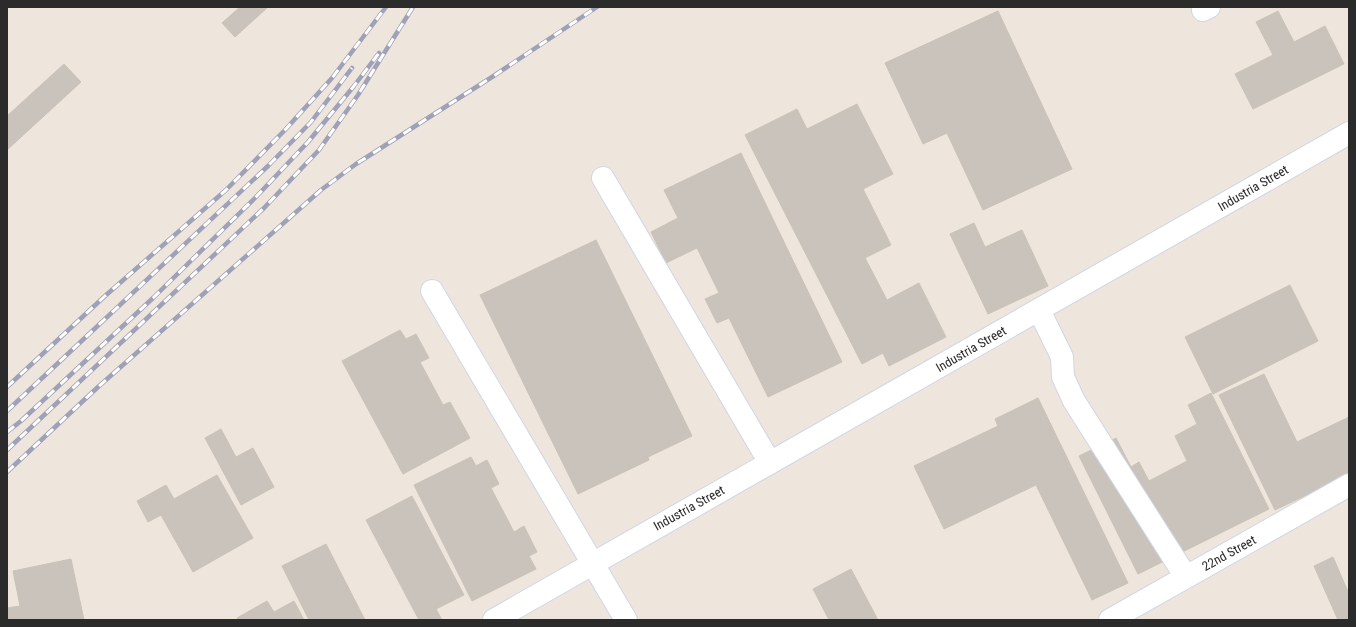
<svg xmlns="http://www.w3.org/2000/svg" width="1356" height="627" font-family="'Roboto Condensed',sans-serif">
<rect width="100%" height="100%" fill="#eee6dc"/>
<path fill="#c9c3bc" stroke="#cac3b5" d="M 240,7 L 268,7 L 235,37 L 222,23 Z
M 998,11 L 1072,169 L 983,210 L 947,133 L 923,144 L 885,63 Z
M 1278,11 L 1294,42 L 1325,26 L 1344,64 L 1253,109 L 1235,74 L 1273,55 L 1256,22 Z
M 64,64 L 81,82 L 7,150 L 7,116 Z
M 857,104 L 893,174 L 863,189 L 891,245 L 865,258 L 887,300 L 919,283 L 946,337 L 889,366 L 883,353 L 862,364 L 745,135 L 797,109 L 807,129 Z
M 741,153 L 842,362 L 768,397 L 729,318 L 717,323 L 705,299 L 719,293 L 697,248 L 666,263 L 651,232 L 678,218 L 664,190 Z
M 974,223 L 985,247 L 1022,230 L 1048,286 L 988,314 L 950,234 Z
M 596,240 L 692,436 L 648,457 L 649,460 L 578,494 L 480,295 Z
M 1290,285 L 1318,341 L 1213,394 L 1185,337 Z
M 400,330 L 406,339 L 416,334 L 429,358 L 420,362 L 443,405 L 450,402 L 470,438 L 403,474 L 342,361 Z
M 1264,374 L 1297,442 L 1349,417 L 1349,475 L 1275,510 L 1219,395 Z
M 1211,393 L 1269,509 L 1138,574 L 1079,456 L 1116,438 L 1131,467 L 1139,462 L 1149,481 L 1187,461 L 1175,436 L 1197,424 L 1188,405 Z
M 1038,398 L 1128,583 L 1092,600 L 1036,485 L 944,529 L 914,466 L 998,426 L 995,419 Z
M 221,429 L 236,457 L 253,448 L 274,487 L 241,505 L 205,438 Z
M 471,457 L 476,466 L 487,460 L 499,484 L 491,488 L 514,532 L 524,526 L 537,552 L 529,556 L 536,569 L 472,601 L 414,485 Z
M 217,475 L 253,538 L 193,572 L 161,515 L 148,522 L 137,501 L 166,485 L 174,499 Z
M 412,496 L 464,595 L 436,609 L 442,620 L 419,620 L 366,520 Z
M 326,544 L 365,620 L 309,620 L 282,566 Z
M 1333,557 L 1349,594 L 1349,620 L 1338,620 L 1314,566 Z
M 71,559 L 84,620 L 7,620 L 7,608 L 20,606 L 13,571 Z
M 851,569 L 878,620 L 829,620 L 813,589 Z
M 267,601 L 274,612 L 294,601 L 304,620 L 238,620 L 237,618 Z"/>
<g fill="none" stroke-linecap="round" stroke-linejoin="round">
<defs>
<path id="minor" d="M 1203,10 L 1209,7
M 603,178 L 770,463
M 432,291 L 626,620
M 1039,310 L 1062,357 L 1063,377 L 1074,401 L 1186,577
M 494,620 L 1349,133
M 1110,620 L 1349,485"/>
</defs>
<use href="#minor" stroke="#d1d5e5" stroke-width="24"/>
<use href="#minor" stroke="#fff" stroke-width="22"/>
<defs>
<path id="rail" d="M 7,387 L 105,296 L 226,190 L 285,130 L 332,78 L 386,7
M 7,411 L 268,166 L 311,122 L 352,68
M 7,432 L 21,421 L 153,298 L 256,197 L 308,142 L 354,86 L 379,53
M 7,450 L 264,208 L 319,150 L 358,95 L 413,7
M 7,472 L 98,387 L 321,190 L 356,164 L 492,77 L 597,7"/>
</defs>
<use href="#rail" stroke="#9ea1b7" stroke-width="4.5"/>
<use href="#rail" stroke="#fff" stroke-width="3" stroke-dasharray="9" stroke-linecap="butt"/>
</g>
<g text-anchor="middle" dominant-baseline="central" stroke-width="3.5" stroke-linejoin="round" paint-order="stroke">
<g font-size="13" fill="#2b2b2b" stroke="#fff">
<text transform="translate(1253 188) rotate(-30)">Industria Street</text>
<text transform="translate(971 349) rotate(-30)">Industria Street</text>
<text transform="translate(689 508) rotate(-29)">Industria Street</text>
<text transform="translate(1229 553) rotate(-29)">22nd Street</text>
</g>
</g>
<rect width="1356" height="627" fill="none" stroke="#2b2b2b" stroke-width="16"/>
</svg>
